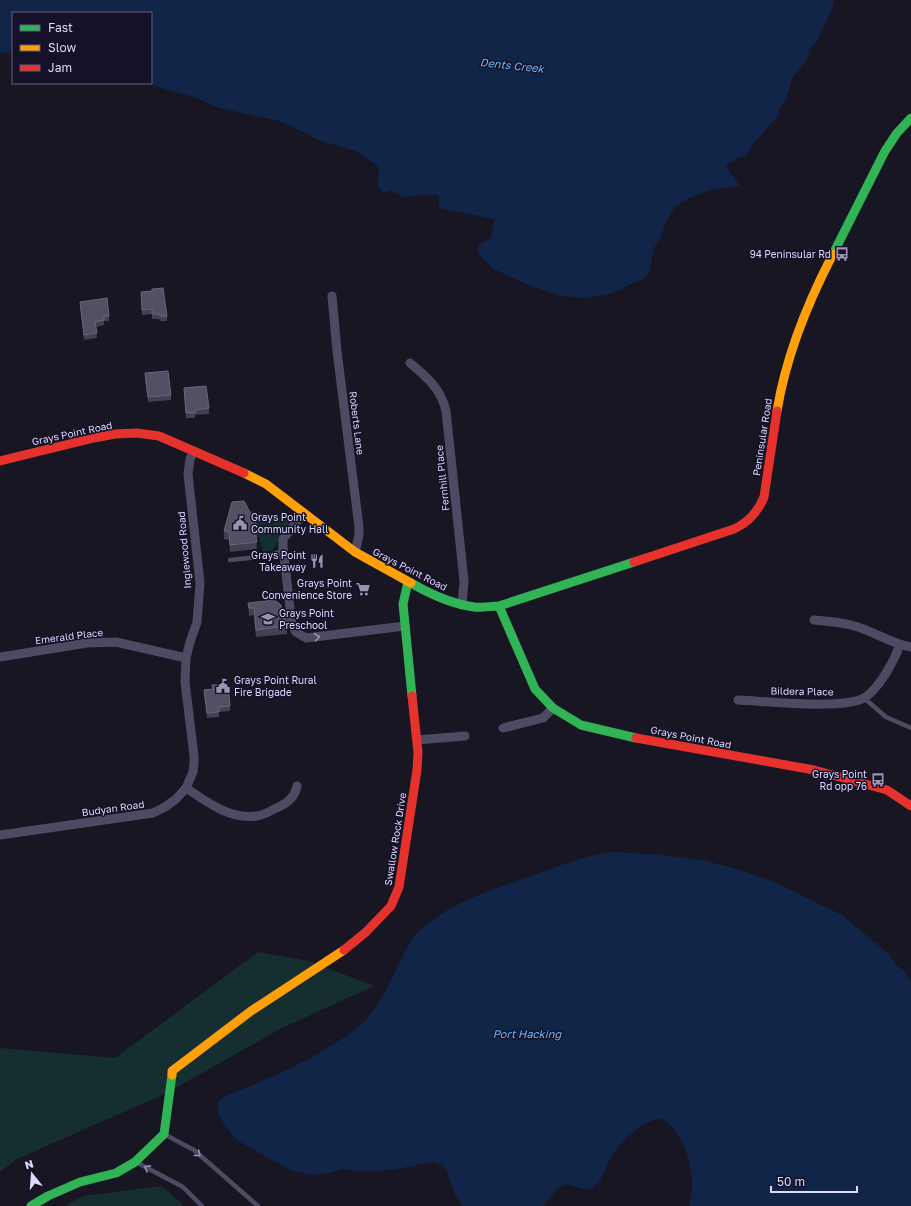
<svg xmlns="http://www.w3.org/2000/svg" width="911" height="1206" font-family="'Golos Text',sans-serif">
<rect width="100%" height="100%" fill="#181623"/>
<path fill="#152e2f" d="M 250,510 L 290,521 L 273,550 L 263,552 Z
M 258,952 L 309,961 L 374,986 L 280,1029 L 165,1094 L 17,1159 L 0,1172 L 0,1048 L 115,1058 Z
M 162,1186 L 184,1206 L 65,1206 L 83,1196 Z"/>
<path fill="#112548" d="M 0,0 L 834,0 L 833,6 L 818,39 L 808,51 L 811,54 L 792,79 L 786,100 L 778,111 L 780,113 L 752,146 L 746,156 L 737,158 L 726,166 L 740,186 L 710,190 L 687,199 L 675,207 L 665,223 L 661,238 L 654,248 L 649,274 L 642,280 L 626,286 L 621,290 L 605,295 L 582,298 L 558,295 L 526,284 L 494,269 L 478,253 L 478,246 L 491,237 L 495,219 L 439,208 L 439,196 L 427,194 L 402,198 L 397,193 L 389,190 L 384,193 L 378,186 L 379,167 L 356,151 L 318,140 L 293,127 L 279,121 L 220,108 L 196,98 L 145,83 L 151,83 L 151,13 L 13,13 L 13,52 L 0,53 Z
M 615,852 L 662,855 L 702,860 L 740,870 L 772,881 L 842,915 L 890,955 L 896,965 L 904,971 L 911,982 L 911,1206 L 689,1206 C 696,1180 690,1149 673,1128 C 670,1124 666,1120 661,1119 C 646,1117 620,1143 613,1154 C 605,1166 603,1182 590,1190 L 566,1184 L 558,1188 L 543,1206 L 463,1206 L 455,1195 L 446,1169 L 441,1164 L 433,1162 L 392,1170 L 362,1171 L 343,1169 L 329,1173 L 314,1175 L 297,1172 L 288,1169 L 240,1142 L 233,1136 L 225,1126 L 219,1115 L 218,1103 L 222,1098 C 237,1090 254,1086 269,1078 C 300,1064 332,1048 358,1027 C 386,1004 394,965 414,937 C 420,929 429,923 437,917 C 466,897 496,889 528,877 C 557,867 584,855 615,852 Z"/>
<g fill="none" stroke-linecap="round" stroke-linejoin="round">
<path stroke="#4c4b63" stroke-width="4.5" d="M 230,560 L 267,556 L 283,551
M 864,698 L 886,717 L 911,728
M 164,1134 L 194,1150 L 258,1206
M 136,1162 L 183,1187 L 202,1206"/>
<path stroke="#4c4b63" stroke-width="9" d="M 332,296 L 337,351 L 359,527 L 359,535 L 355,552
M 410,363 C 427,377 441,389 446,411 L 464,581 L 462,605
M 304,513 L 283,539 L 283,548 L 292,625 L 296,632 L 306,638 L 405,626
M 814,620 C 829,621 843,622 858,627 C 876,633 892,644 911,647
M 0,657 L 87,643 L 116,642 L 186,658
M 738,700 C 765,701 842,710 864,698 C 879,689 894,661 900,645
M 503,728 L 543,718 L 553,708
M 417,740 L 465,736
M 186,788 C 207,802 230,820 257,816 C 263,815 269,812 274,809 C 285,805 295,798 297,786
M 0,835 L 153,813 L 165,807 L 176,799 L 186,788 L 193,772 L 194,763 L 194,756 L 185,682 L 186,658 L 190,642 L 197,622 L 200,583 L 188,474 L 190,459 L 194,451"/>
<path stroke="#30b455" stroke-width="9" d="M 833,254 L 885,151 L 897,133 L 911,118
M 408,582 L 403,604 L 412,696
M 411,583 C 430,594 452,604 474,607 C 482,608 491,606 499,606 L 634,562
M 499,606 L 535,689 L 553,708 L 581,725 L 636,738
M 31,1206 L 48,1196 L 80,1182 L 116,1173 L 135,1162 L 164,1134 L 172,1075"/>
<path stroke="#ff9f0a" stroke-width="9" d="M 777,411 C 786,356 807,304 833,254
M 244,473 L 266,484 L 355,552 L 411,583
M 172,1075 L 172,1071 L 251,1011 L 344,950"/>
<path stroke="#e5322d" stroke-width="9" d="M 0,461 L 94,438 L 115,434 L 137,433 L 159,436 L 244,473
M 634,562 L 734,529 C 749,522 758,512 764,497 L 777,411
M 636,738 L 814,770 L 887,790 L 911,806
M 344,950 L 366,932 L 391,906 L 399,887 L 417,770 L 418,752 L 412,696"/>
</g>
<path fill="#424052" d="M 152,289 L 167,316 L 167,321 L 160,321 L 159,319 L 152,319 L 152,314 L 142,315 L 141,292 L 152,291 Z
M 80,302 L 109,316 L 109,321 L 104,321 L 104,325 L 96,327 L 97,338 L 84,340 Z
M 145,373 L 171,395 L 171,400 L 148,402 L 145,378 Z
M 184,388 L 209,408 L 209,414 L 195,415 L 195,418 L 186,418 Z
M 224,531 L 259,536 L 256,537 L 257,549 L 230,552 L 229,540 L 224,539 Z
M 248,603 L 282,616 L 287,626 L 287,634 L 256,637 L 254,615 L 249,616 Z
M 204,690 L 230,706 L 230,711 L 219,712 L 219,717 L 207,718 Z"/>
<path fill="#2a2837" d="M 259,529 L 259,536 L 255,538 L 255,530 Z"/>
<path fill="#525064" stroke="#68667c" d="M 163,288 L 167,316 L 160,316 L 159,314 L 152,314 L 152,309 L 142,310 L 141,292 L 152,291 L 152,289 Z
M 107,298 L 109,316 L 104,316 L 104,320 L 95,322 L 97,333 L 84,335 L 80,302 Z
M 168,371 L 171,395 L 148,397 L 145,373 Z
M 206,386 L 209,408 L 195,410 L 195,413 L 186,413 L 184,388 Z
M 244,501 L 259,529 L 255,530 L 257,542 L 230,545 L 229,532 L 224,531 L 232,502 Z
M 275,600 L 281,605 L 282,616 L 285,615 L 287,626 L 256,630 L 254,608 L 249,608 L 248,603 Z
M 228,684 L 230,706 L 219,707 L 219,712 L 207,713 L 204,690 L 213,689 L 212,685 Z"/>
<defs><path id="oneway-chevron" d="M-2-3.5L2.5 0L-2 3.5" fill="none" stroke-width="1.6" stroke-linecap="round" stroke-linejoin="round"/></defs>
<g stroke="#9492b0">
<use href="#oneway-chevron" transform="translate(317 637) rotate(-7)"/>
<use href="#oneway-chevron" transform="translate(198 1154) rotate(39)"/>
<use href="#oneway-chevron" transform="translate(147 1168) rotate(-152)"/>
</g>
<defs>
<symbol id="bus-bare" viewBox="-9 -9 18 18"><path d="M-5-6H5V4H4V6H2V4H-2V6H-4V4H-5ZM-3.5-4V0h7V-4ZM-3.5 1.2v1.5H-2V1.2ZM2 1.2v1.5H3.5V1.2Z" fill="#9895b1" stroke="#151128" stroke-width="2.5" paint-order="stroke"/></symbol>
<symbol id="civic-bare" viewBox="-9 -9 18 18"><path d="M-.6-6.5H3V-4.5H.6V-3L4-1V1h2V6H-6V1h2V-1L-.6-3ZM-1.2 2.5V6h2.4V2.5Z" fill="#9895b1" stroke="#151128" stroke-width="2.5" paint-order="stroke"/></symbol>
<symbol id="restaurant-bare" viewBox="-9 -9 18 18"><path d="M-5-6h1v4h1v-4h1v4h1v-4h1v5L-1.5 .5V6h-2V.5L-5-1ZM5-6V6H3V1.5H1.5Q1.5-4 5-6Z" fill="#9895b1" stroke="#151128" stroke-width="2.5" paint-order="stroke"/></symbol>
<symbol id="supermarket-bare" viewBox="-9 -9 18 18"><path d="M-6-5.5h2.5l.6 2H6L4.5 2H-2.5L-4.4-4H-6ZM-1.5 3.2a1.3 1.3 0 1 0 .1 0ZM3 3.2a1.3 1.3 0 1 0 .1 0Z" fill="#9895b1" stroke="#151128" stroke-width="2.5" paint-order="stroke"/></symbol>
<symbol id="school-bare" viewBox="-9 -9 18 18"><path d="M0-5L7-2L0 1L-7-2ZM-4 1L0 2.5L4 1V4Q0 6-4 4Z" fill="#9895b1" stroke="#151128" stroke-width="2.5" paint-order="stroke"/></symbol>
</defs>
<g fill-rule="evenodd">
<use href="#bus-bare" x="832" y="244" width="20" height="20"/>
<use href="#civic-bare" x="230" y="513" width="20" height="20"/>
<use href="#restaurant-bare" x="307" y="551" width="20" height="20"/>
<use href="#supermarket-bare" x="353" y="579" width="20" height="20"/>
<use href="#school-bare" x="258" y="609" width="20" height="20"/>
<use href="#civic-bare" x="213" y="676" width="20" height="20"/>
<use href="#bus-bare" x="868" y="770" width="20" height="20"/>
</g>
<g text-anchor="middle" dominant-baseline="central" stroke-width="3" stroke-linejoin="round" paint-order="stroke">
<g font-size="10" fill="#ddd9fe" stroke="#151128" text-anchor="end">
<text x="831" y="254">94 Peninsular Rd</text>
<text x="251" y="517" text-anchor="start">Grays Point<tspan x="251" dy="12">Community Hall</tspan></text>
<text x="306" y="555">Grays Point<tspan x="306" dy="12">Takeaway</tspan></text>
<text x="352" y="583">Grays Point<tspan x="352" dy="12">Convenience Store</tspan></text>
<text x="279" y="613" text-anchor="start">Grays Point<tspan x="279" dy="12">Preschool</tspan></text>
<text x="234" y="680" text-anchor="start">Grays Point Rural<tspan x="234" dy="12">Fire Brigade</tspan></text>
<text x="867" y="774">Grays Point<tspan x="867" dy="12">Rd opp 76</tspan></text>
</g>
<g font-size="10" fill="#ddd9fe" stroke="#151128">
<text transform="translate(357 423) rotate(83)">Roberts Lane</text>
<text transform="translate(72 433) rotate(-12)">Grays Point Road</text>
<text transform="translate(762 437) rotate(-81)">Peninsular Road</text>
<text transform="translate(442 478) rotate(-96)">Fernhill Place</text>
<text transform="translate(184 550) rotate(-95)">Inglewood Road</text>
<text transform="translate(410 569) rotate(27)">Grays Point Road</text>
<text transform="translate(69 636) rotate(-7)">Emerald Place</text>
<text transform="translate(802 691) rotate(1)">Bildera Place</text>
<text transform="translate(691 737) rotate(11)">Grays Point Road</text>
<text transform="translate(113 808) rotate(-8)">Budyan Road</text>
<text transform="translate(395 839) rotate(-81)">Swallow Rock Drive</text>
</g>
<g font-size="11" font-style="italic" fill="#6ab7fb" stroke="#151128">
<text transform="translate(512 65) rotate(6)">Dents Creek</text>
<text x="527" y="1033">Port Hacking</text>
</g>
</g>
<rect x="12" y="12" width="140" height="72" fill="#151128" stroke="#65617e"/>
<rect x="20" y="25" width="20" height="6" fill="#30b455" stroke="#65617e"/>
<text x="48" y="32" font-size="12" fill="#ddd9fe">Fast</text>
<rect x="20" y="45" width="20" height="6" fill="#ff9f0a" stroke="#65617e"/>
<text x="48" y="52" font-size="12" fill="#ddd9fe">Slow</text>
<rect x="20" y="65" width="20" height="6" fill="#e5322d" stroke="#65617e"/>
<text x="48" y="72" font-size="12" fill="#ddd9fe">Jam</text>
<g transform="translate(32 1174) rotate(343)" stroke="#151128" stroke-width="3" paint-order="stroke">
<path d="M0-3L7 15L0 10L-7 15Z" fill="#ddd9fe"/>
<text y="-6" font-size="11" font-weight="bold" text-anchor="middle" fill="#ddd9fe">N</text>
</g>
<path d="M771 1186v6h86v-6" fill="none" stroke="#ddd9fe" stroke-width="2"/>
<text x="777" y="1186" font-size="12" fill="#ddd9fe" stroke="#151128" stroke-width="3" paint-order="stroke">50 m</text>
</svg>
